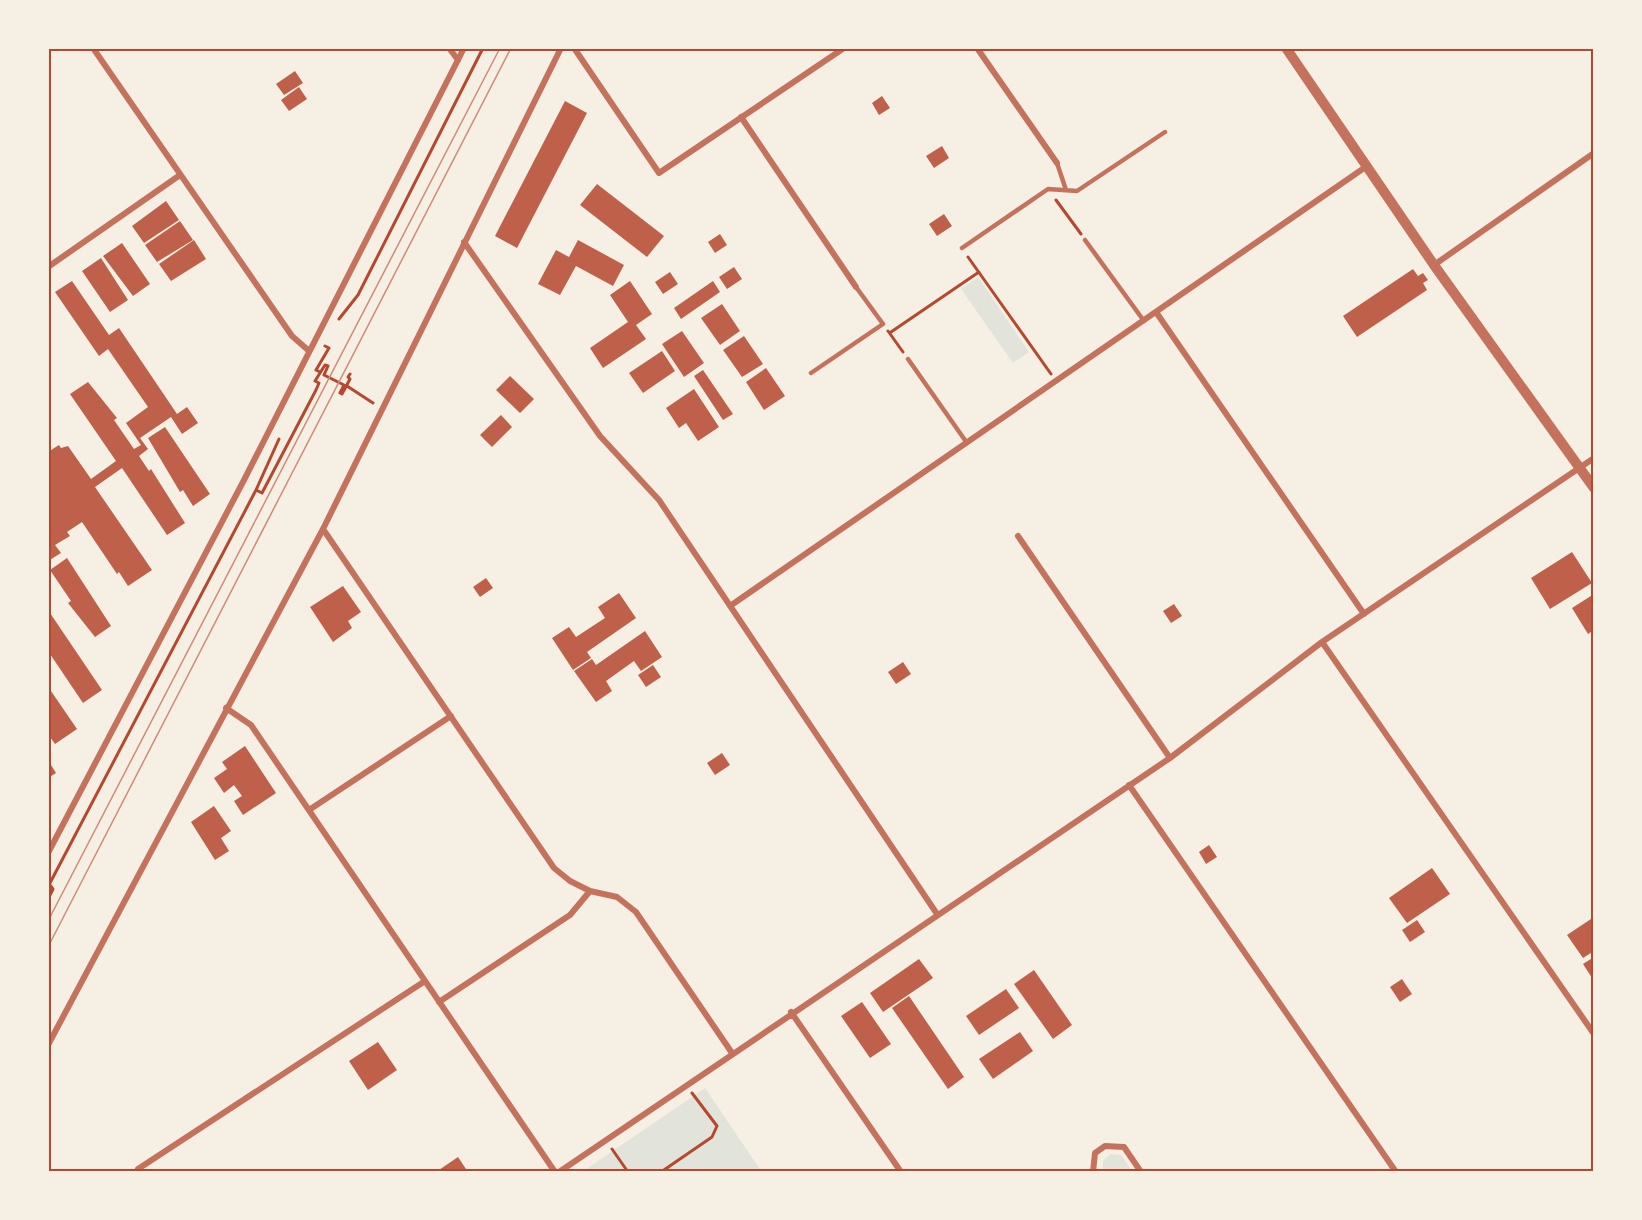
<svg xmlns="http://www.w3.org/2000/svg" width="1642" height="1220" font-family="Barlow,sans-serif">
<rect width="100%" height="100%" fill="#f6efe4"/>
<path fill="#e2e4dc" d="M 978,277 L 1029,352 L 1013,363 L 961,289 Z
M 705,1088 L 762,1172 L 582,1172 Z
M 1110,1154 L 1121,1155 L 1133,1172 L 1103,1172 L 1103,1161 Z"/>
<path fill="#bf614a" d="M 295,71 L 303,83 L 284,95 L 276,84 Z
M 299,87 L 307,99 L 289,111 L 281,100 Z
M 882,96 L 890,108 L 879,115 L 872,103 Z
M 565,101 L 587,113 L 517,248 L 495,236 Z
M 942,146 L 949,158 L 934,168 L 926,156 Z
M 597,184 L 664,236 L 647,257 L 580,205 Z
M 166,201 L 179,220 L 144,243 L 132,226 Z
M 944,214 L 952,226 L 937,236 L 929,224 Z
M 180,221 L 193,240 L 157,262 L 145,245 Z
M 720,234 L 727,245 L 715,253 L 708,242 Z
M 194,240 L 206,259 L 171,281 L 159,264 Z
M 578,240 L 624,265 L 613,286 L 576,266 L 560,295 L 538,284 L 556,250 L 569,257 Z
M 122,243 L 150,284 L 133,296 L 103,256 Z
M 101,258 L 128,300 L 110,312 L 82,271 Z
M 734,267 L 742,279 L 727,289 L 719,277 Z
M 1413,269 L 1418,276 L 1423,273 L 1428,280 L 1423,283 L 1427,290 L 1357,337 L 1343,316 Z
M 670,272 L 678,284 L 663,294 L 655,282 Z
M 72,281 L 109,335 L 119,328 L 177,414 L 187,407 L 198,423 L 182,434 L 171,417 L 140,438 L 148,449 L 139,456 L 149,471 L 151,469 L 185,523 L 167,535 L 122,468 L 95,487 L 152,570 L 128,586 L 119,572 L 117,574 L 82,522 L 67,532 L 70,536 L 55,545 L 61,553 L 48,561 L 48,452 L 59,445 L 61,448 L 68,446 L 91,479 L 116,461 L 70,394 L 88,382 L 117,418 L 114,420 L 134,449 L 141,445 L 126,423 L 148,407 L 108,349 L 99,356 L 55,292 Z
M 630,281 L 652,314 L 636,325 L 646,339 L 603,368 L 590,348 L 628,322 L 610,295 Z
M 713,281 L 720,292 L 681,319 L 674,308 Z
M 722,304 L 740,331 L 720,345 L 701,318 Z
M 682,331 L 704,363 L 684,377 L 662,344 Z
M 744,336 L 763,364 L 742,377 L 723,350 Z
M 662,351 L 675,371 L 643,393 L 629,373 Z
M 766,368 L 785,396 L 764,410 L 746,382 Z
M 703,370 L 733,414 L 723,420 L 694,376 Z
M 510,376 L 534,399 L 520,413 L 496,390 Z
M 694,389 L 719,427 L 698,441 L 686,423 L 679,428 L 666,408 Z
M 501,415 L 512,427 L 492,447 L 480,435 Z
M 165,427 L 210,494 L 193,506 L 183,490 L 180,492 L 148,438 Z
M 1572,552 L 1592,583 L 1550,609 L 1531,578 Z
M 67,558 L 111,626 L 95,637 L 68,603 L 71,601 L 50,570 Z
M 486,578 L 493,588 L 480,597 L 473,587 Z
M 343,586 L 361,612 L 348,621 L 352,628 L 333,642 L 310,607 Z
M 619,593 L 636,618 L 587,652 L 591,658 L 573,670 L 552,638 L 569,627 L 576,637 L 605,618 L 598,607 Z
M 1594,594 L 1594,630 L 1588,634 L 1572,608 Z
M 1174,604 L 1182,616 L 1171,623 L 1163,611 Z
M 48,610 L 102,690 L 83,703 L 48,651 Z
M 645,631 L 662,657 L 641,671 L 634,661 L 606,681 L 612,691 L 596,702 L 574,671 L 592,659 L 596,665 Z
M 903,662 L 911,674 L 896,684 L 888,672 Z
M 653,665 L 661,677 L 646,687 L 638,675 Z
M 51,691 L 77,729 L 55,744 L 48,734 L 48,693 Z
M 245,746 L 276,793 L 243,815 L 234,801 L 242,796 L 234,785 L 224,793 L 214,778 L 227,769 L 222,762 Z
M 722,753 L 730,765 L 715,775 L 707,763 Z
M 48,760 L 56,773 L 48,778 Z
M 214,806 L 231,831 L 221,838 L 229,851 L 215,860 L 191,822 Z
M 1209,845 L 1217,857 L 1206,864 L 1199,852 Z
M 1432,868 L 1450,894 L 1407,923 L 1389,898 Z
M 1594,917 L 1594,951 L 1583,958 L 1567,935 Z
M 1417,920 L 1425,932 L 1410,942 L 1402,930 Z
M 1594,957 L 1594,981 L 1583,964 Z
M 919,959 L 933,978 L 883,1012 L 870,993 Z
M 1034,970 L 1072,1025 L 1053,1039 L 1014,984 Z
M 1402,979 L 1412,994 L 1400,1002 L 1390,987 Z
M 1006,989 L 1019,1008 L 979,1035 L 966,1016 Z
M 909,996 L 964,1077 L 948,1089 L 892,1008 Z
M 862,1002 L 891,1044 L 870,1058 L 841,1016 Z
M 1020,1032 L 1033,1051 L 993,1079 L 979,1059 Z
M 378,1042 L 397,1070 L 368,1090 L 349,1061 Z
M 458,1157 L 468,1172 L 436,1172 Z"/>
<g fill="none" stroke-linecap="round" stroke-linejoin="round">
<path stroke="#b5482f" stroke-width="3" d="M 1056,200 L 1081,234
M 968,257 L 1051,374
M 339,319 L 358,295 L 483,48
M 888,331 L 903,352
M 891,332 L 979,272
M 320,372 L 316,370 L 329,348 L 325,346
M 347,386 L 373,403
M 342,394 L 350,379 L 348,377 L 350,374
M 256,490 L 262,493 L 316,390 L 319,383 L 315,381 L 325,365 L 328,366 L 324,375 L 344,385 L 340,393 L 342,394
M 48,882 L 53,889 L 48,899
M 50,883 L 256,490 L 279,439
M 612,1149 L 628,1172
M 661,1172 L 712,1137 L 717,1126 L 692,1093"/>
<path stroke="#c5725c" stroke-width="4.5" d="M 1057,163 L 1066,190
M 1085,240 L 1144,321
M 962,248 L 1048,189 L 1077,191 L 1165,132
M 908,359 L 967,443
M 811,373 L 883,324 L 856,287"/>
<path stroke="#c5725c" stroke-width="6" d="M 93,48 L 292,336 L 308,350
M 449,48 L 458,60
M 574,48 L 659,173 L 844,48
M 977,48 L 1057,163
M 741,117 L 856,287
M 464,242 L 600,436 L 659,500 L 937,914
M 1434,265 L 1594,153
M 48,267 L 180,175
M 1156,312 L 1364,614
M 323,529 L 554,868 L 570,881 L 590,891 L 617,897 L 636,912 L 732,1053
M 1018,536 L 1170,758
M 730,606 L 1367,166
M 1322,642 L 1594,1034
M 226,708 L 251,725 L 555,1172
M 1129,785 L 1396,1172
M 309,810 L 451,716
M 48,853 L 244,480 L 464,48
M 439,1002 L 570,915 L 590,891
M 791,1012 L 901,1172
M 48,1045 L 323,529 L 561,48
M 138,1169 L 425,981
M 559,1172 L 1170,758 L 1322,642 L 1594,458
M 1093,1172 L 1095,1153 L 1105,1146 L 1124,1147 L 1141,1172"/>
<path stroke="#c5725c" stroke-width="10" d="M 1286,48 L 1434,265 L 1594,488"/>
<path stroke="#cf8b77" stroke-width="1.5" d="M 48,921 L 500,48
M 48,947 L 511,48"/>
</g>
<rect width="1642" height="1220" fill="none" stroke="#f6efe4" stroke-width="99"/>
<rect x="50" y="50" width="1542" height="1120" fill="none" stroke="#b5482f" stroke-width="2"/>
</svg>
